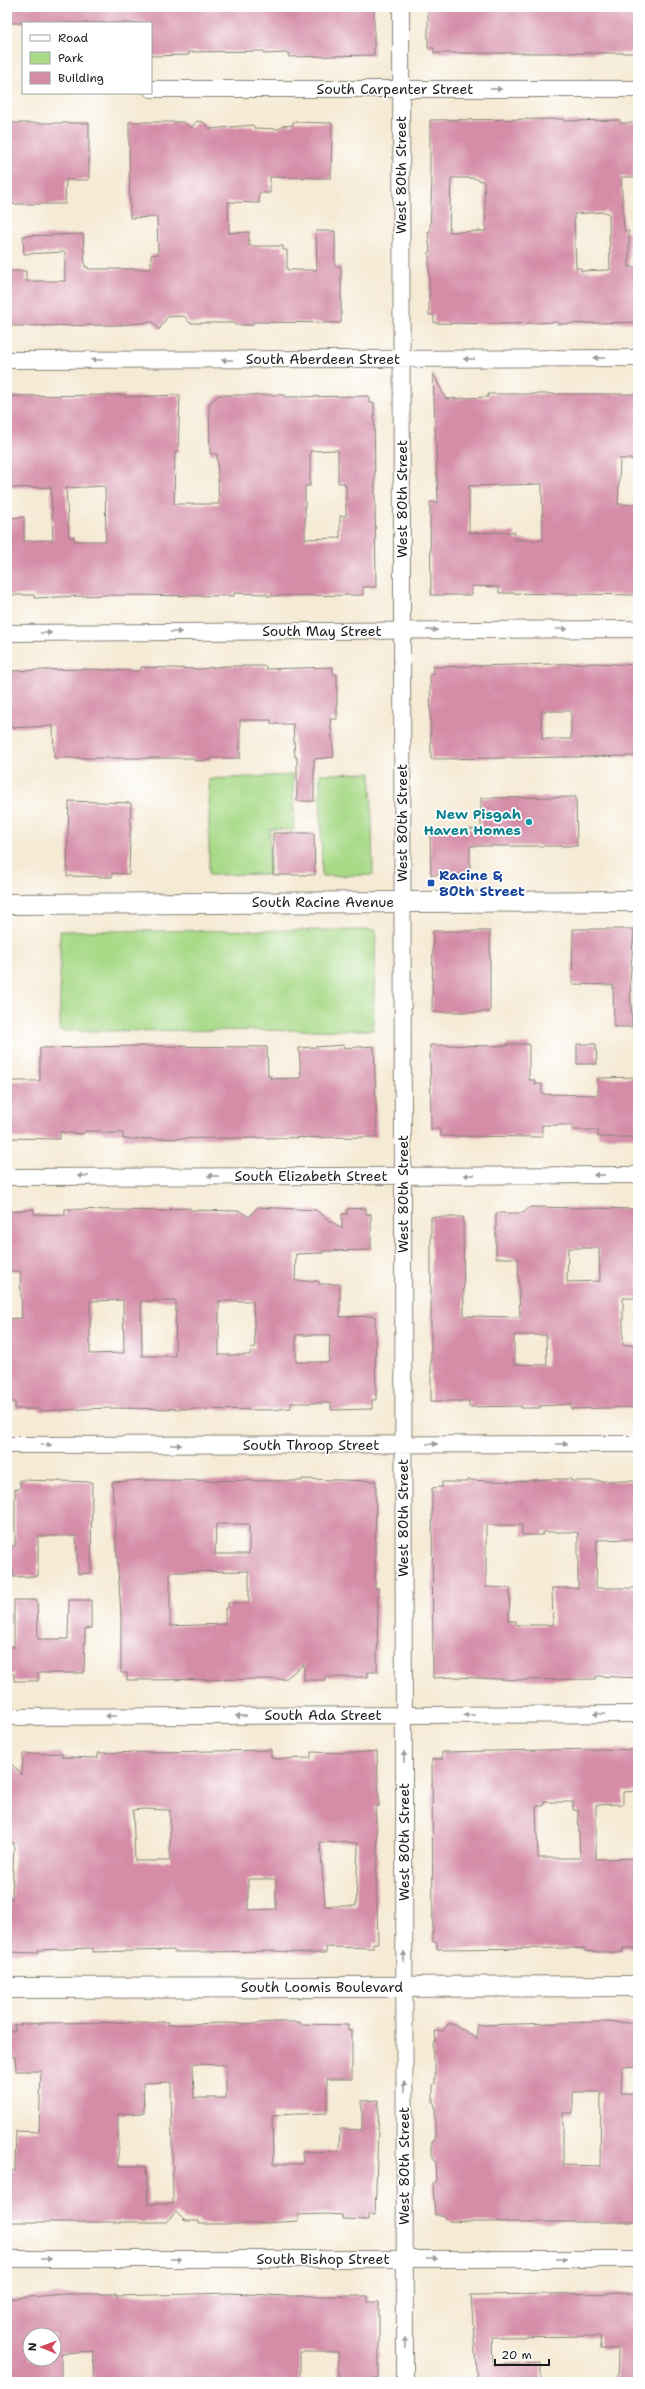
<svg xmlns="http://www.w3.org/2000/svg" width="645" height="2389" font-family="'Shantell Sans',sans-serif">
<rect width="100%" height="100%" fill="#fff"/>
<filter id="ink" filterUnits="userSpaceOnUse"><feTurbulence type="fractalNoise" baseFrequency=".025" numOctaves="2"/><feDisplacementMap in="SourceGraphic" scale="8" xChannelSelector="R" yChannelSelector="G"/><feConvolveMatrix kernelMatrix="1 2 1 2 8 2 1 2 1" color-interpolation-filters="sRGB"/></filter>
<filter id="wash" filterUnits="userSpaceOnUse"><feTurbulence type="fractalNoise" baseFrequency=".012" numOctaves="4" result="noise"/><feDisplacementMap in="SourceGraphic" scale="16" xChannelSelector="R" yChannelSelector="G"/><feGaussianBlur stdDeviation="0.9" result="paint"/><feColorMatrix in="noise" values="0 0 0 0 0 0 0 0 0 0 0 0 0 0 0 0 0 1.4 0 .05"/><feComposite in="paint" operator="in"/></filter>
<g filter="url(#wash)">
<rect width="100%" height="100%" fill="#f5ead4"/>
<path fill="#a8da88" stroke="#627b52" d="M 371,773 L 373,875 L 322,876 L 320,774 Z
M 293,775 L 294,830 L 270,829 L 269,874 L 209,875 L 209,779 Z
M 376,930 L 373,1030 L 60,1031 L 60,931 Z"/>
<g id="blocks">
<path fill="#d48ca7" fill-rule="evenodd" d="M 23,7 L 374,7 L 374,55 L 289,57 L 288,53 L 264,54 L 264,51 L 189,52 L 189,55 L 151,56 L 151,23 L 7,23 L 7,9 Z
M 428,7 L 638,7 L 638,53 L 434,53 L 434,48 L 428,48 Z
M 564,119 L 564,121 L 620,120 L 620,123 L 638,123 L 638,177 L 621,177 L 624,231 L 629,231 L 629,267 L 638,267 L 638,322 L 558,324 L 558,322 L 510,324 L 434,323 L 434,315 L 429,315 L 429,252 L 430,252 L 428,232 L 430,232 L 432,177 L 430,177 L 430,120 ZM 451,178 L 474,178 L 484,182 L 486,231 L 449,232 ZM 605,212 L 609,214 L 610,270 L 581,271 L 581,268 L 576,268 L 574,214 Z
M 197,121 L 203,122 L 210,129 L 253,125 L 254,128 L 279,129 L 282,126 L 293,125 L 293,122 L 332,123 L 331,178 L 270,177 L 270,193 L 259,193 L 259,203 L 228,202 L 229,233 L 249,232 L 249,246 L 283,246 L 283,250 L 287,250 L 287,270 L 317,270 L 316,231 L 335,231 L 335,266 L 341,266 L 341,323 L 253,322 L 253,325 L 235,325 L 235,323 L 190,323 L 184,316 L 167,317 L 159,330 L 153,322 L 118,325 L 7,326 L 7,271 L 26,271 L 26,281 L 65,281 L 65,252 L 24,254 L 23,236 L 83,234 L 85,267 L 88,267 L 88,269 L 151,269 L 151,255 L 158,254 L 157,217 L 130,218 L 129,122 L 183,122 L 191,128 Z
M 10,123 L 89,123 L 89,180 L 66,180 L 65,204 L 10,204 L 10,201 L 7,201 L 7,131 L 10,131 Z
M 433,373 L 446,399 L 488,397 L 488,394 L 638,394 L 638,459 L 620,459 L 618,504 L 638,505 L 638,595 L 499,593 L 499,587 L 471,586 L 471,595 L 431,595 L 430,502 L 438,502 ZM 542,484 L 543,540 L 514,540 L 515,532 L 469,533 L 469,486 Z
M 125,395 L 125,397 L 180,395 L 178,452 L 175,452 L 174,504 L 219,504 L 217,454 L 210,454 L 209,404 L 219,395 L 285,395 L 285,397 L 369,396 L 369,403 L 374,403 L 376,587 L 363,587 L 363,595 L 267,596 L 267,594 L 234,593 L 234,596 L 107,595 L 34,598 L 34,595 L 7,595 L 7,518 L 24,517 L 24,541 L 53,540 L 51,487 L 7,488 L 7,400 L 11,396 ZM 338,450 L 338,483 L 344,483 L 346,487 L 346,516 L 340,516 L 340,538 L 305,539 L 305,486 L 310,486 L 310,451 ZM 105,486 L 106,541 L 74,541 L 74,537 L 69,537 L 66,488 Z
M 594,663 L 638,665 L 638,756 L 431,759 L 430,674 L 434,674 L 433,667 ZM 541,711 L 571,711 L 571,739 L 542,739 Z
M 225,666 L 266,666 L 266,669 L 333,667 L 333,674 L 337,675 L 337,719 L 330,719 L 334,757 L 314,759 L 314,801 L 297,801 L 297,757 L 295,757 L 293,724 L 271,724 L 271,720 L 240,720 L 240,758 L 211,758 L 211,760 L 194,761 L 193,758 L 54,758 L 53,726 L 7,728 L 7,671 L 83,669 L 137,671 L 141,670 L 141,667 L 200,669 Z
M 576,797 L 577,846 L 470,846 L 470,874 L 431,875 L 430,830 L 481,829 L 481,798 Z
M 69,801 L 131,803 L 129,874 L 112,873 L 112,877 L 67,876 Z
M 273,833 L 314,833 L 315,875 L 273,875 Z
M 573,929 L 634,929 L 630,981 L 632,1027 L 614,1027 L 613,985 L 572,984 Z
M 433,931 L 490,931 L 490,1012 L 432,1012 Z
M 507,1044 L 529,1044 L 529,1080 L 535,1080 L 535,1084 L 542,1084 L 542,1094 L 598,1095 L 598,1078 L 638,1077 L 638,1137 L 598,1137 L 598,1130 L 572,1130 L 572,1125 L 542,1125 L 542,1137 L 441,1136 L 440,1129 L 431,1129 L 430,1045 L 507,1046 Z
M 577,1044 L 596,1044 L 597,1064 L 577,1064 Z
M 344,1045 L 344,1048 L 374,1046 L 377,1137 L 123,1139 L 123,1133 L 103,1133 L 101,1131 L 85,1131 L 83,1134 L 60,1132 L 60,1139 L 7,1138 L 7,1081 L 40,1081 L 40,1048 L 138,1046 L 267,1047 L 268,1076 L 271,1076 L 270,1079 L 301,1078 L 299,1048 Z
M 258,1207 L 316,1210 L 342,1229 L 342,1214 L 347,1214 L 347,1209 L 366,1208 L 366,1214 L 371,1214 L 371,1250 L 323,1251 L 323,1253 L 296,1254 L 295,1281 L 319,1281 L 319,1284 L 340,1284 L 340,1317 L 375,1316 L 376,1400 L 372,1400 L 372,1409 L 331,1410 L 331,1403 L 291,1403 L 291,1408 L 271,1410 L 108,1408 L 40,1411 L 40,1409 L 15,1409 L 15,1402 L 7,1402 L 7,1319 L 22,1318 L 20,1271 L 7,1271 L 7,1212 L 34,1209 L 34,1214 L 65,1215 L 65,1209 L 170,1211 L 170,1209 L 190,1208 L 190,1210 L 240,1211 L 249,1217 ZM 123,1300 L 124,1353 L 90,1354 L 90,1301 ZM 141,1301 L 176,1301 L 175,1356 L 142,1356 ZM 219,1301 L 253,1301 L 255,1348 L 251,1348 L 250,1355 L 219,1355 ZM 296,1335 L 330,1335 L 329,1362 L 296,1362 Z
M 530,1207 L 638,1209 L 638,1298 L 623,1298 L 623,1345 L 638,1345 L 638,1407 L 571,1409 L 571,1404 L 540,1406 L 540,1408 L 521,1408 L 521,1406 L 469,1407 L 469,1401 L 431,1401 L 431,1217 L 463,1217 L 464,1316 L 520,1317 L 518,1258 L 496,1258 L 496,1213 L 523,1213 ZM 568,1248 L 599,1248 L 600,1281 L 567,1282 ZM 514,1335 L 546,1335 L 547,1365 L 514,1364 Z
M 302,1479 L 376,1481 L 375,1558 L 375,1588 L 378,1588 L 377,1672 L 368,1672 L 368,1677 L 325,1677 L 325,1680 L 304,1680 L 304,1664 L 285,1679 L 127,1680 L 127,1673 L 121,1673 L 121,1614 L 112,1482 L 145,1480 L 302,1481 ZM 216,1524 L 249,1524 L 249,1554 L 215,1554 ZM 249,1571 L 249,1603 L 228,1603 L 228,1608 L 225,1608 L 225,1624 L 170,1626 L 170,1572 Z
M 547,1479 L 571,1479 L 571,1481 L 638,1481 L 638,1539 L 597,1540 L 596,1588 L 638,1588 L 638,1678 L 596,1676 L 596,1679 L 521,1680 L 454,1677 L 433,1678 L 432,1488 L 442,1487 L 442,1482 L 468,1482 L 468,1480 L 514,1482 ZM 486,1525 L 522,1525 L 522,1535 L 543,1535 L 543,1532 L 574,1532 L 578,1533 L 578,1588 L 552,1588 L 553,1625 L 516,1625 L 516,1621 L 509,1621 L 510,1588 L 486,1587 Z
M 20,1480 L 92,1482 L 91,1573 L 78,1574 L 76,1536 L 38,1536 L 38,1576 L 13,1577 L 13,1570 L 7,1570 L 7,1546 L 15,1546 L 15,1489 L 20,1489 Z
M 14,1600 L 37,1600 L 38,1639 L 68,1639 L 69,1600 L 91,1600 L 91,1628 L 85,1629 L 84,1673 L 38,1673 L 38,1681 L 14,1681 L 14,1674 L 7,1674 L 7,1647 L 14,1647 Z
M 599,1749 L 638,1750 L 638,1791 L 623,1792 L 623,1804 L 596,1805 L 596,1859 L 638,1858 L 638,1948 L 623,1948 L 623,1952 L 599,1952 L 584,1951 L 585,1949 L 572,1948 L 437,1949 L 437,1942 L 433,1942 L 432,1759 L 442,1759 L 442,1752 ZM 544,1802 L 573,1802 L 573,1810 L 578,1810 L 580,1858 L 538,1858 L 536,1806 L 544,1806 Z
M 271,1750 L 271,1757 L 274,1759 L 311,1758 L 311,1752 L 354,1753 L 377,1751 L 379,1806 L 375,1806 L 378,1859 L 376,1873 L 378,1943 L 373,1943 L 373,1948 L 326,1947 L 326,1953 L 303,1953 L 277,1951 L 199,1952 L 174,1952 L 174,1950 L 93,1952 L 93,1948 L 38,1950 L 38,1953 L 7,1952 L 7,1899 L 12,1899 L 14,1843 L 7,1843 L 7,1759 L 22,1775 L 23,1754 L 62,1753 L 62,1757 L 98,1758 L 98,1753 ZM 143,1809 L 170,1810 L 170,1861 L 135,1861 L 133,1810 ZM 320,1842 L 358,1843 L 356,1906 L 325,1906 ZM 248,1879 L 276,1879 L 276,1909 L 248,1910 Z
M 168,2022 L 168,2025 L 220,2023 L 258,2024 L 259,2023 L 277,2022 L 300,2022 L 300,2024 L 348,2025 L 348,2031 L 352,2030 L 352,2079 L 327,2079 L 327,2113 L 272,2115 L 273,2164 L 303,2164 L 302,2152 L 339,2151 L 340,2129 L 362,2130 L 362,2101 L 379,2100 L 375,2215 L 368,2214 L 368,2220 L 342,2219 L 342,2215 L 327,2214 L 298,2215 L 298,2221 L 248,2224 L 199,2224 L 199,2221 L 185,2221 L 176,2212 L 166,2222 L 7,2222 L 7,2171 L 15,2171 L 16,2131 L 39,2132 L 41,2071 L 16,2071 L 15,2057 L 7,2056 L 7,2031 L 15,2031 L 14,2025 L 42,2023 ZM 193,2064 L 226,2065 L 226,2098 L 194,2098 ZM 171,2082 L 173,2204 L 148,2204 L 146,2166 L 118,2166 L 118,2114 L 144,2113 L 143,2083 Z
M 597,2022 L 638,2023 L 638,2066 L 622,2067 L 621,2093 L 638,2093 L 638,2222 L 469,2222 L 449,2221 L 443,2215 L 435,2215 L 433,2184 L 436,2182 L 435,2161 L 432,2159 L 432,2142 L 435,2140 L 435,2105 L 433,2102 L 433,2086 L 435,2083 L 435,2062 L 433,2060 L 433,2044 L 436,2041 L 435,2031 L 443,2031 L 448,2024 L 454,2024 L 477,2039 L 477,2025 ZM 573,2092 L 601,2092 L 600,2166 L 563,2165 L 563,2113 L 573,2113 Z
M 230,2293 L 285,2296 L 368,2296 L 368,2302 L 379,2302 L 379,2378 L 375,2378 L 375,2382 L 338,2382 L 338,2352 L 300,2352 L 300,2382 L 93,2382 L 94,2351 L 61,2353 L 61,2382 L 7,2382 L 7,2299 L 65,2294 L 116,2294 L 116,2296 ZM 30,2335 L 54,2335 L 54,2359 L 30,2359 Z
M 638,2293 L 638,2349 L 635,2349 L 634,2382 L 617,2382 L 618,2349 L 601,2349 L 600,2336 L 492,2337 L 493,2365 L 541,2363 L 541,2382 L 477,2382 L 471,2295 Z"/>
</g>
</g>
<g filter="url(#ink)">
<use href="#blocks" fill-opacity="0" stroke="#888378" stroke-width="1"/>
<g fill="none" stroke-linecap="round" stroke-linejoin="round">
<defs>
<path id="minor" d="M 401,7 L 405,2382
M 151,89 L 638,89
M 7,360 L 638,358
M 7,633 L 638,629
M 7,1177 L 638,1175
M 7,1445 L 638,1444
M 7,1717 L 638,1714
M 7,2259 L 638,2259"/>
<path id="tertiary" d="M 7,904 L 638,901
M 7,1988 L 638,1986"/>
</defs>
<use href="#minor" stroke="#888378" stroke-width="18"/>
<use href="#tertiary" stroke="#888378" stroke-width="22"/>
<use href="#minor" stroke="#fff" stroke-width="16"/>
<use href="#tertiary" stroke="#fff" stroke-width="20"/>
</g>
<defs><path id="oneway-solid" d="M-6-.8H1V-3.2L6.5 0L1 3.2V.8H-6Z"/></defs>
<g fill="#999">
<use href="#oneway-solid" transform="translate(496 89)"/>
<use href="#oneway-solid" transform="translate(599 358) rotate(180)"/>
<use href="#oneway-solid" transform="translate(469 359) rotate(180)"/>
<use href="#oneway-solid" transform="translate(97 360) rotate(180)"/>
<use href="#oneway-solid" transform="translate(227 360) rotate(180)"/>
<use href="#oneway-solid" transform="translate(562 629)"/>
<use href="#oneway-solid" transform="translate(432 630)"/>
<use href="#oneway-solid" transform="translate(176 632)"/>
<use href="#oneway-solid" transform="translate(46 633)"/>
<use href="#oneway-solid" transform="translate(469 1175) rotate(180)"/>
<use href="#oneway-solid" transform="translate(599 1175) rotate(180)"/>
<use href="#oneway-solid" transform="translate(83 1176) rotate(180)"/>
<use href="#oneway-solid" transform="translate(213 1176) rotate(180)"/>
<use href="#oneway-solid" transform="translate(432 1444)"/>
<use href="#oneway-solid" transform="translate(562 1444)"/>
<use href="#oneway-solid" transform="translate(46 1445)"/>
<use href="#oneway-solid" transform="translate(176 1445)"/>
<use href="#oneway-solid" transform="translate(599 1714) rotate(180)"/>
<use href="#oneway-solid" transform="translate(469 1715) rotate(180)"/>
<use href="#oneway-solid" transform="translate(111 1716) rotate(180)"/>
<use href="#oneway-solid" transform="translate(241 1716) rotate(180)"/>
<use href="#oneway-solid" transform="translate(404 1757) rotate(-90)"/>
<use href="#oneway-solid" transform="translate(404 1957) rotate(-90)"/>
<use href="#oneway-solid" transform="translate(404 2087) rotate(-90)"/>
<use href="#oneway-solid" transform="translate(46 2259)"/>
<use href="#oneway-solid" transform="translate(176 2259)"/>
<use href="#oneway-solid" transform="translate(432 2259)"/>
<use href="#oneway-solid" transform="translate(562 2259)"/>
<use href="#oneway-solid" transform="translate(405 2343) rotate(-90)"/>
</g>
</g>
<circle fill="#0f9aa8" stroke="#fff" stroke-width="1.5" cx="529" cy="822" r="4"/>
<rect fill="#1a4fb4" stroke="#fff" stroke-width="1.5" x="427" y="879" width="8" height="8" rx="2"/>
<g text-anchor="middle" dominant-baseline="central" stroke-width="3.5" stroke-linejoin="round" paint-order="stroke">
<g font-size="14" fill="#1c1c1c" stroke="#fff">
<text x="395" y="89">South Carpenter Street</text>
<text transform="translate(401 175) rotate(-90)">West 80th Street</text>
<text x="323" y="359">South Aberdeen Street</text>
<text transform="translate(402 499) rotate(-90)">West 80th Street</text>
<text x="322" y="631">South May Street</text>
<text transform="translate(402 823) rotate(-90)">West 80th Street</text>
<text x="323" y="902">South Racine Avenue</text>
<text x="311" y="1176">South Elizabeth Street</text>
<text transform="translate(403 1194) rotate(-90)">West 80th Street</text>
<text x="311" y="1445">South Throop Street</text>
<text transform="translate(403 1518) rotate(-90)">West 80th Street</text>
<text x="323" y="1715">South Ada Street</text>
<text transform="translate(404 1842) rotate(-90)">West 80th Street</text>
<text x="322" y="1987">South Loomis Boulevard</text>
<text transform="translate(404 2166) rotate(-90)">West 80th Street</text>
<text x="323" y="2259">South Bishop Street</text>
</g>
<g font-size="14" font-weight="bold" fill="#0d838f" stroke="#fff" text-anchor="end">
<text x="521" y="814">New Pisgah<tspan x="521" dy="16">Haven Homes</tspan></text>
</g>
<g font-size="14" font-weight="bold" fill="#164399" stroke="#fff" text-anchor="start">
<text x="439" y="875">Racine &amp;<tspan x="439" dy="16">80th Street</tspan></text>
</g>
</g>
<rect width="645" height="2389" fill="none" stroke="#fff" stroke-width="24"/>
<rect x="22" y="22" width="130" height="72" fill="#ffffff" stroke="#a4a4a4"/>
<rect x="30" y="35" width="20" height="6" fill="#ffffff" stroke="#a4a4a4"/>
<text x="58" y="42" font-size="12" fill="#1c1c1c">Road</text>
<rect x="30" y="52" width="20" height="12" fill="#a8da88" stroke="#a4a4a4"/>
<text x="58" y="62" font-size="12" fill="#1c1c1c">Park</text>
<rect x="30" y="72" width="20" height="12" fill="#d48ca7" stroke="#a4a4a4"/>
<text x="58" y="82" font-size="12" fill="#1c1c1c">Building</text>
<g transform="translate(42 2347) rotate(271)"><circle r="19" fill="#ffffff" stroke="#a4a4a4"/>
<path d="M0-3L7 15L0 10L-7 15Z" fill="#d1495b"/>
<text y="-6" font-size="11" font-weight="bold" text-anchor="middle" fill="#1c1c1c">N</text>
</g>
<path d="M495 2359v6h54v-6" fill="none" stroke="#1c1c1c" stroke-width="2"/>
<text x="501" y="2359" font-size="12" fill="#1c1c1c" stroke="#ffffff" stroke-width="3" paint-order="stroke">20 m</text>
</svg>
